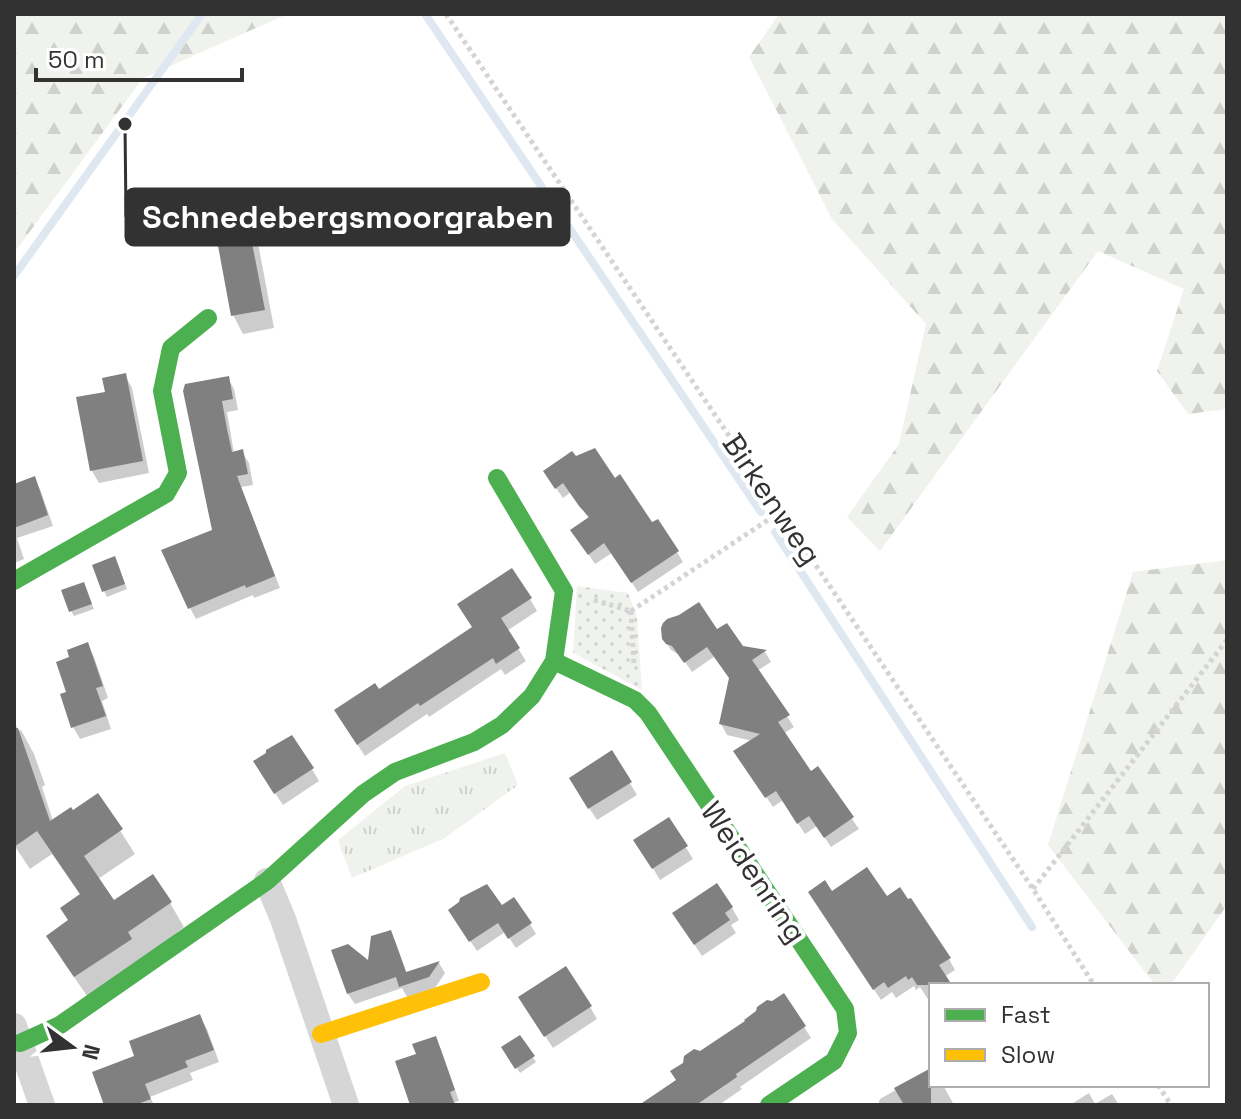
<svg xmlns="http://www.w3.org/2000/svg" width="1241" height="1119" font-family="'Space Grotesk',sans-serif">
<defs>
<pattern id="grass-dots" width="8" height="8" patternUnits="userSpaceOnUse" patternTransform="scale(2)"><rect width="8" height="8" fill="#f0f3ed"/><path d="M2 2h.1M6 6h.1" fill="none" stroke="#ced1cc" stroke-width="1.8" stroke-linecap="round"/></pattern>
<pattern id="forest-firs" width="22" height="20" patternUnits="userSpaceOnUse" patternTransform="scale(2)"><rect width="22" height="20" fill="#f0f3ed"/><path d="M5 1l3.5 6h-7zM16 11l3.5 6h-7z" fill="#ced1cc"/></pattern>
<pattern id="park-tufts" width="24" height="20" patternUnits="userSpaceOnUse" patternTransform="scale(2)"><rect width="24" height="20" fill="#f0f3ed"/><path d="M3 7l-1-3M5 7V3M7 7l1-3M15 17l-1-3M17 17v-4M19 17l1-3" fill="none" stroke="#ced1cc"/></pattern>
</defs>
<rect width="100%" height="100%" fill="#fff"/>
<path fill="url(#grass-dots)" d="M 577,586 L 628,593 L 637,617 L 642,690 L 573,653 Z"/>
<path fill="url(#forest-firs)" d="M 14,14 L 288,14 L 143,78 L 14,253 Z
M 779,14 L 1227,14 L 1227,409 L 1188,414 L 1157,371 L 1184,289 L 1098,251 L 880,551 L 847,517 L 899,444 L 926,324 L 832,219 L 749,57 Z
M 1227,560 L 1227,905 L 1171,985 L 1155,985 L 1048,845 L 1133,572 Z"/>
<path fill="url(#park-tufts)" d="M 505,753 L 518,785 L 445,838 L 352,878 L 338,840 L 405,786 Z"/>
<path fill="#0003" d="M 241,193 L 252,211 L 274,328 L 243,334 L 233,315 Z
M 125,375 L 132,388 L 149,473 L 99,483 L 92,471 L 107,393 Z
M 228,378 L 234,389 L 238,410 L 227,412 L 234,453 L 242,452 L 249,463 L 253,485 L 241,487 L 280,588 L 254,598 L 253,595 L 196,619 L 190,608 L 214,531 L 185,391 Z
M 34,479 L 40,489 L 53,526 L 17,538 L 24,559 L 14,563 L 14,486 Z
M 551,481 L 615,481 L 651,525 L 677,552 L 683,562 L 638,592 L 612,553 L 595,564 L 579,540 L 589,519 L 571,492 L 563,498 Z
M 118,564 L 127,589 L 107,597 L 104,591 Z
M 86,590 L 94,609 L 74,616 L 71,611 Z
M 530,599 L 537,611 L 507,631 L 526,661 L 505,675 L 501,669 L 429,717 L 427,714 L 365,756 L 343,723 L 378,692 Z
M 716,632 L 741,647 L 765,652 L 771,662 L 757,671 L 794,727 L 783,734 L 810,773 L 817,769 L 859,829 L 831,847 L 817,826 L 805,834 L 783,800 L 773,807 L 742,762 L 753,741 L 727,735 L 721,724 L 730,679 L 715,656 L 692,672 L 681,656 L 671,650 L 664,639 Z
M 87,645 L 94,657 L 108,698 L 102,701 L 111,729 L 80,739 L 73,727 L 69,693 L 72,658 Z
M 14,719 L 18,731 L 21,730 L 34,754 L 45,785 L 42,787 L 53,821 L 73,812 L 98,796 L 135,854 L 98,879 L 114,903 L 170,903 L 184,927 L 90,1000 L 62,960 L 70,922 L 81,896 L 52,854 L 30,869 L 14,845 Z
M 612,753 L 637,795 L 597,820 L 578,791 Z
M 312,769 L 319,781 L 283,805 L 262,774 Z
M 669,820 L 693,859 L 660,880 L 636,840 Z
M 832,893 L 886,898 L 949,959 L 955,970 L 944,977 L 949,985 L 931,985 L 931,1004 L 920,987 L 916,990 L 914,986 L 896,998 L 892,992 L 881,1000 L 817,904 Z
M 501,908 L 530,924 L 536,934 L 516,948 L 505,932 L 477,951 L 456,920 Z
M 732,908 L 739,920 L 731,925 L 736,933 L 702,956 L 682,926 Z
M 390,932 L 396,943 L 407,974 L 439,963 L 445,973 L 435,988 L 407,997 L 402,988 L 355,1004 L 348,994 Z
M 784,995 L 811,1038 L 740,1087 L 742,1089 L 719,1105 L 643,1105 L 678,1081 L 701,1053 Z
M 590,1007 L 597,1019 L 553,1048 L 528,1010 Z
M 200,1017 L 207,1029 L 219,1062 L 190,1073 L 193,1080 L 150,1097 L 154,1105 L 106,1105 Z
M 435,1038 L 441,1049 L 459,1101 L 455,1102 L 455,1105 L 412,1105 L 418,1055 Z
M 520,1038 L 536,1062 L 520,1073 L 504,1048 Z
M 931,1070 L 931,1085 L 943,1085 L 954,1105 L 878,1105 L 880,1099 Z
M 1089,1093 L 1095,1104 L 1112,1094 L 1119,1105 L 1070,1105 Z"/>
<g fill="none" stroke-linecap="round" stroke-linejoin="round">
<path stroke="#dfe8f1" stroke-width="8" d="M 425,14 L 761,512
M 14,276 L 202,14
M 775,532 L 1032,927"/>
</g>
<path fill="#808080" d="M 242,191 L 265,310 L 231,316 L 209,197 Z
M 126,373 L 143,461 L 90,471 L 76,397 L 105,392 L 102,378 Z
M 229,376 L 233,399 L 222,401 L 227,429 L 232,452 L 243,449 L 248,474 L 237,476 L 275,576 L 246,588 L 245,585 L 188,609 L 161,550 L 212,530 L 183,391 L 185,384 Z
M 595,448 L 615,478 L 620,474 L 652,522 L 658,519 L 679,551 L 631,583 L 604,543 L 588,555 L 570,530 L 589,517 L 579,506 L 563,483 L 555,489 L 543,471 L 572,451 L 576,456 Z
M 35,476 L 48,515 L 14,528 L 14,484 Z
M 115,556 L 125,584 L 102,592 L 92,565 Z
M 512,568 L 532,598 L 501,618 L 520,648 L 496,664 L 493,658 L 420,706 L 418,703 L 357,745 L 334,710 L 375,683 L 379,689 L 472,627 L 457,604 Z
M 84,582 L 92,604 L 69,612 L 61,590 Z
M 699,602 L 717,629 L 727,623 L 743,646 L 767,650 L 752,660 L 790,715 L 778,722 L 811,771 L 818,766 L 854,817 L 824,838 L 809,816 L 797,824 L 776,791 L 765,798 L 733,751 L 760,734 L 719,724 L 729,678 L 707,647 L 684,663 L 672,646 L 666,644 L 662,639 L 661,628 L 663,623 L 667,619 L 679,615 Z
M 88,642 L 103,686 L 96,688 L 106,716 L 71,728 L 60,694 L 66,692 L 56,662 L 69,657 L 67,650 Z
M 14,728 L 18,728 L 50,821 L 71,807 L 73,810 L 98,793 L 123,829 L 84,856 L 114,900 L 153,874 L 172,902 L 128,932 L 132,939 L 74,977 L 46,936 L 68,920 L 60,908 L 80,894 L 37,831 L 14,847 Z
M 292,735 L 314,768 L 274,794 L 253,761 L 266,753 L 266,750 Z
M 612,750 L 632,782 L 588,809 L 569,778 Z
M 669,817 L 688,846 L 652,869 L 633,840 Z
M 867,867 L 887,896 L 900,887 L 908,899 L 911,898 L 951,958 L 939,965 L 952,985 L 917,985 L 912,977 L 908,980 L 906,976 L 888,988 L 884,982 L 873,990 L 808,892 L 825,880 L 832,891 Z
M 717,883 L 733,907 L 725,913 L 730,920 L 694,945 L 672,913 Z
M 487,884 L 502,905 L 514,897 L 532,923 L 508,939 L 498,923 L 469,942 L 448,910 L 459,902 L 460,898 Z
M 391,930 L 406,972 L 440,961 L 429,977 L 399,987 L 396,977 L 347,994 L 331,950 L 348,944 L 368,960 L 371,936 Z
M 566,966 L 592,1006 L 544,1037 L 518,997 Z
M 784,993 L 806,1026 L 736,1074 L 737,1077 L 696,1105 L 639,1105 L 676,1080 L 670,1071 L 683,1063 L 684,1056 L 694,1049 L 700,1051 L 745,1021 L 744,1020 L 756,1011 L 757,1007 L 767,1000 L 772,1001 Z
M 200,1014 L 214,1050 L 185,1061 L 188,1067 L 145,1084 L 151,1099 L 135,1105 L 104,1105 L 92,1072 L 134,1056 L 129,1041 Z
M 520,1035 L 535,1056 L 515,1069 L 501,1047 Z
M 436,1036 L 455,1090 L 450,1092 L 455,1105 L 410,1105 L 395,1061 L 416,1054 L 412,1044 Z
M 931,1068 L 931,1105 L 904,1105 L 894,1088 Z"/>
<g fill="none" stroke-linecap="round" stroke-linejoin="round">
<path stroke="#d4d4d4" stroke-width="5" stroke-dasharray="4 4" stroke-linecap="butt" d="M 446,14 L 1033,889 L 1094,985
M 594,600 L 631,611
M 631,611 L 780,512
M 631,611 L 634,666
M 1033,889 L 1227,640
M 1158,1085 L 1171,1105"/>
<path stroke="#d6d6d6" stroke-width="26" d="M 267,881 L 283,919 L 346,1105
M 14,1026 L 42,1105"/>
<path stroke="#4caf50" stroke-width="18" d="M 14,581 L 166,494 L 178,473 L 162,391 L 171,348 L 208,318
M 554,661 L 635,700 L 648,713 L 845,1009 L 848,1033 L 834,1061 L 769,1105
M 20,1043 L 60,1025 L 267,881 L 363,794 L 395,772 L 474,742 L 502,725 L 532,696 L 554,661 L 564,591 L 497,478"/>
<path stroke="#ffc107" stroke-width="18" d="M 321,1034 L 481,982"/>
</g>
<g text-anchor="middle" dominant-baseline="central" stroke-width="8" stroke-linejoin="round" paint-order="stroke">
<g font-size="30" fill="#323232" stroke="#fff">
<text transform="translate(772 499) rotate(56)">Birkenweg</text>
<text transform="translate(754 872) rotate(56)">Weidenring</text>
</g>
</g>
<path fill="none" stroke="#323232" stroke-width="3" d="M125 124L126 217"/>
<circle fill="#323232" stroke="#fff" stroke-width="3" cx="125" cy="124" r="8"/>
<rect fill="#323232" stroke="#323232" stroke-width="3" x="126" y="189" width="443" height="56" rx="8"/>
<g font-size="32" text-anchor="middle" font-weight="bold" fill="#fff">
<text x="348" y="228">Schnedebergsmoorgraben</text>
</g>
<rect width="1241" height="1119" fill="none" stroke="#323232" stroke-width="32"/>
<rect x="929" y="983" width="280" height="104" fill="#ffffff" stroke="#adadad" stroke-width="2"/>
<rect x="945" y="1009" width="40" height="12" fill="#4caf50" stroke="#adadad" stroke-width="2"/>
<text x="1001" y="1023" font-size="24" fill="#323232">Fast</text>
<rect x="945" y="1049" width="40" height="12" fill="#ffc107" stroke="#adadad" stroke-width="2"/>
<text x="1001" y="1063" font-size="24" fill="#323232">Slow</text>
<g transform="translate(72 1047) rotate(105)" stroke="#ffffff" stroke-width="6" paint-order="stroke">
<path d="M0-6L14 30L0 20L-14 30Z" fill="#323232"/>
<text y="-12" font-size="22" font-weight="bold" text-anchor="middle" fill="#323232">N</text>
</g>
<path d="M36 68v12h206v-12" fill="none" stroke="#323232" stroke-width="4"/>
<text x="48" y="68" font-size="24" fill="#323232" stroke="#ffffff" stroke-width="6" paint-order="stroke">50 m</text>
</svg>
